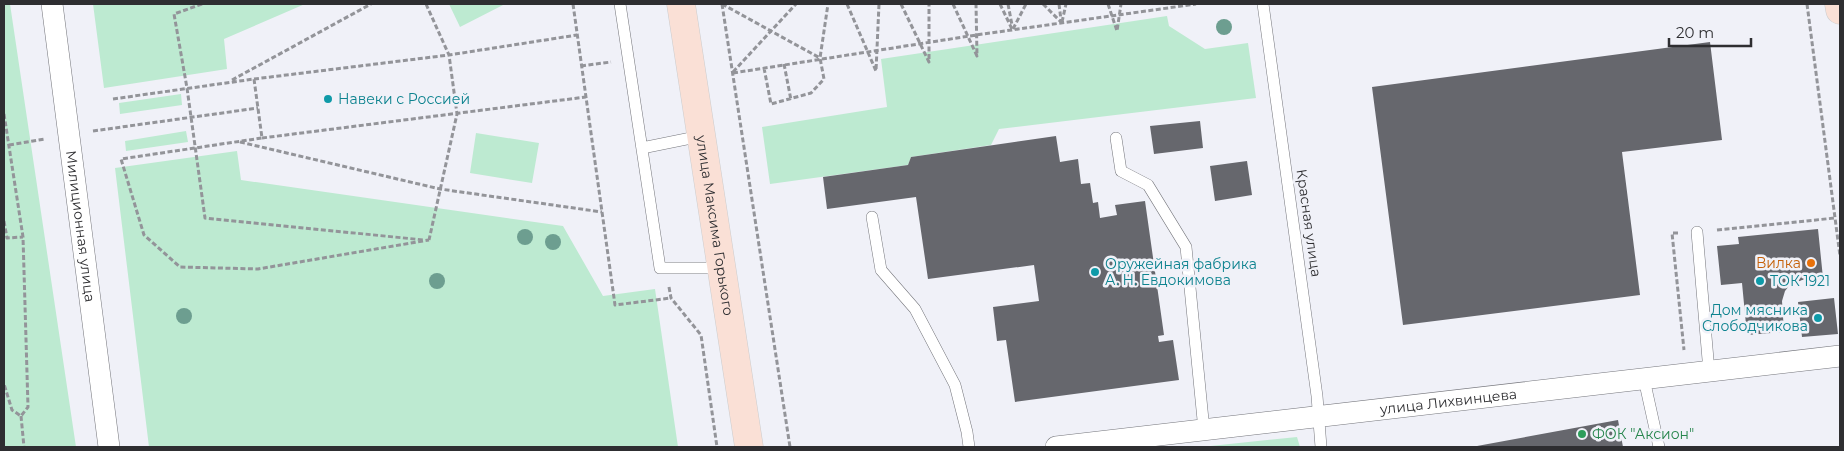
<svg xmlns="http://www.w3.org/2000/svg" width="1844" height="451" font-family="Montserrat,sans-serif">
<rect width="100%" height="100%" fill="#f0f1f8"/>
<path fill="#bdead1" d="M 4,4 L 10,4 L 76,447 L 4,447 Z
M 93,4 L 305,4 L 224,39 L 227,69 L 104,88 Z
M 449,4 L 505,4 L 460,27 Z
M 1167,16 L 1169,26 L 1205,49 L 1248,43 L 1256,98 L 999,129 L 991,145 L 911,157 L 908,165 L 770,184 L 762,127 L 887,107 L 881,59 Z
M 181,94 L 182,105 L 120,114 L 119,103 Z
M 186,131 L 188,142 L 126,151 L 125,141 Z
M 476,133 L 539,143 L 532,183 L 470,173 Z
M 237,151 L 241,180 L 563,226 L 603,296 L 655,289 L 678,447 L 149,447 L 115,168 Z
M 1297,437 L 1300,447 L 1201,447 Z"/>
<path fill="#66676d" d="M 1710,42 L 1722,140 L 1622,152 L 1640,295 L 1403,325 L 1372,87 Z
M 1200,121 L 1203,148 L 1154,154 L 1150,126 Z
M 1056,136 L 1060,162 L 1078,159 L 1081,184 L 1090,183 L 1093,203 L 1098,202 L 1100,218 L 1117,215 L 1115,205 L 1145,201 L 1164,335 L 1158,336 L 1159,342 L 1173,340 L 1179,380 L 1015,402 L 1006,340 L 997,341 L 993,307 L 1039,301 L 1034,265 L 928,279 L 916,197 L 827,209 L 823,177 L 908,165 L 911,157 Z
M 1247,161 L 1252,195 L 1215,201 L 1210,166 Z
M 1818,229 L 1823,278 L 1802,280 L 1789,286 L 1785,291 L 1782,301 L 1784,332 L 1747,335 L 1742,283 L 1721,285 L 1717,246 L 1739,244 L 1738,237 Z
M 1834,298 L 1838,334 L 1802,337 L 1798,302 Z
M 1618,420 L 1623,447 L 1477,447 L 1477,446 Z"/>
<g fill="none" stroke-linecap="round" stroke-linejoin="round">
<defs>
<path id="lane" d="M 620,4 L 660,268 L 721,268
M 1263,4 L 1317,396 L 1321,447
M 1116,138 L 1121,171 L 1148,185 L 1186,247 L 1204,430
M 642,148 L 701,136
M 872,217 L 881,270 L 915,309 L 955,385 L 967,432 L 969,447
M 1697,232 L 1709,371
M 1644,379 L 1659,447"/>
<g id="street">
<path id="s1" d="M 52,4 L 109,447"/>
<path id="s2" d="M 1056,447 L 1840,356"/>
</g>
<g id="primary">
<path id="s3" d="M 681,4 L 749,447"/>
<path d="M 1839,4 L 1840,10"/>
</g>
</defs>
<use href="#lane" stroke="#75767c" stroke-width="12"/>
<use href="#street" stroke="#75767c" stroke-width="22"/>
<use href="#primary" stroke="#cdcdce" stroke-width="29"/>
<path stroke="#939499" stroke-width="3" stroke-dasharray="5 2.5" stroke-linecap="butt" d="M 202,4 L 174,14 L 187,88 L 205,218 L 424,240
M 426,4 L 449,55 L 457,114 L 429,240
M 573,4 L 615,305 L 671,298
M 722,4 L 790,447
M 722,4 L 820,58
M 847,4 L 876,71 L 879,4
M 901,4 L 929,62 L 929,4
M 953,4 L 977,56 L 976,4
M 1000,4 L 1012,29
M 1008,4 L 1012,25
M 1043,4 L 1061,22
M 1059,4 L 1061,20
M 1108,4 L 1117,31 L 1121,4
M 1807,4 L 1840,256
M 1062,22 L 1066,4
M 1013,29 L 1026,4
M 784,64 L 791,100
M 581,66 L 611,62
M 764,68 L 771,104 L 811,93 L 824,79 L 820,58 L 828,4
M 733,72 L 796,4
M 733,73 L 976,35 L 1196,4
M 254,79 L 449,55 L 577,35
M 232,80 L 371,4
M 113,99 L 254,79 L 262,138 L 121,159 L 144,235 L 180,267 L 258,269 L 429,240
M 4,114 L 23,237 L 28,407 L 21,416 L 12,410 L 4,384
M 93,131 L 258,108
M 262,138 L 586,97
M 240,142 L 440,189 L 602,212
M 9,145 L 45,139
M 4,221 L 7,238 L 23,237
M 1717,230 L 1835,218
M 1678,233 L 1672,233 L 1684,350
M 669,287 L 671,298 L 701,335 L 717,447
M 21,416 L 24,447"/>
<use href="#lane" stroke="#fff" stroke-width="11"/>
<use href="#street" stroke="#fff" stroke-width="21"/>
<use href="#primary" stroke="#fae0d6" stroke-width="28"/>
</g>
<g fill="#6d9e90">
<circle cx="1224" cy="27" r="8"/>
<circle cx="525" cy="237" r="8"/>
<circle cx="553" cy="242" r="8"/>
<circle cx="437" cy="281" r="8"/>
<circle cx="184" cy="316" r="8"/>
</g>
<g fill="#0f9aa8" stroke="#f0f1f8" stroke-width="2">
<circle cx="328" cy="99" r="5"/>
<circle cx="1095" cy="272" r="5"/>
<circle cx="1760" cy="281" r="5"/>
<circle cx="1818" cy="318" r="5"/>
</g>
<circle fill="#e8710a" stroke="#f0f1f8" stroke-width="2" cx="1811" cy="263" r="5"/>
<circle fill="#2e9e5b" stroke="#f0f1f8" stroke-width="2" cx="1582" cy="434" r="5"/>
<g text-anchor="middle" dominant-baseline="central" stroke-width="5" stroke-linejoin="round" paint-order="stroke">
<g font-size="14" fill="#0d838f" stroke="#f0f1f8" text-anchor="start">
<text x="338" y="99">Навеки с Россией</text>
<text x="1105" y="264">Оружейная фабрика<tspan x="1105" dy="16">А. Н. Евдокимова</tspan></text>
<text x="1770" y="281">ТОК 1921</text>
<text x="1808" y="310" text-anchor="end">Дом мясника<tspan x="1808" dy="16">Слободчикова</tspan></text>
</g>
<g font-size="14" fill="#2e2e31" stroke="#f0f1f8">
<text transform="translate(1309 223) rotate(82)">Красная улица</text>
<text stroke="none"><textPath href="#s1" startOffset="224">Милиционная улица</textPath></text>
<text stroke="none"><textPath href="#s3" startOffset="224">улица Максима Горького</textPath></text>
<text stroke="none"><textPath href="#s2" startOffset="395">улица Лихвинцева</textPath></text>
</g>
<g font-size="14" fill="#c56008" stroke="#f0f1f8" text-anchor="end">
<text x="1801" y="263">Вилка</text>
</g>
<g font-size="14" fill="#27864d" stroke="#f0f1f8" text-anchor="start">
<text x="1592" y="434">ФОК "Аксион"</text>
</g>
</g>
<rect width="1844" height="451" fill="none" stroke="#2e2e31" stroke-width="10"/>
<path d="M1669 38v8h82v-8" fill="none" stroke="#2e2e31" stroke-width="2.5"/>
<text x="1676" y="38" font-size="15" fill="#2e2e31" stroke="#f0f1f8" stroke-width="4" paint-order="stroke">20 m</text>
</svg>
